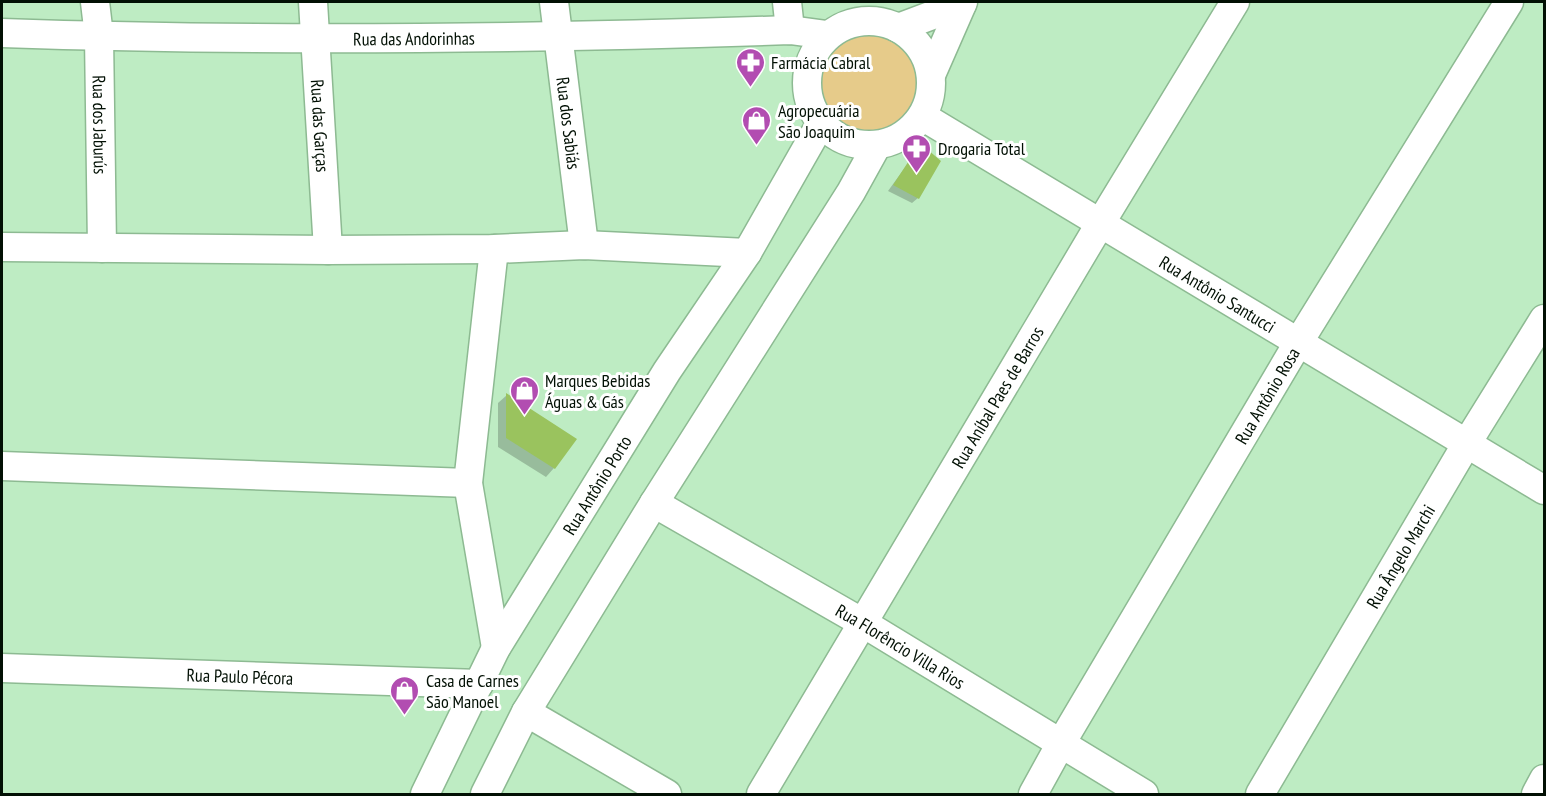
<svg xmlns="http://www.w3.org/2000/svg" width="1546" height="796" font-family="'PT Sans Narrow',sans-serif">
<rect width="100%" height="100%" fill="#beecc3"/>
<path fill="#e6cb8a" d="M818 83a51 51 0 1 1 102 0a51 51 0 1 1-102 0Z"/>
<path fill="#0003" d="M 917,151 L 918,198 L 912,203 L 888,191 Z
M 507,395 L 554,468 L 546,477 L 498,447 L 498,403 Z"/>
<path fill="#9ac35e" d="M 927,149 L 941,161 L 919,199 L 893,185 L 916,150 Z
M 506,393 L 577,439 L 555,469 L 506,438 Z"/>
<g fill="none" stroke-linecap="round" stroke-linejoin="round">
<defs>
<g id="minor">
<path id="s1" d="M 95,2 L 99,36 L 102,248"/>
<path id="s2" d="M 313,2 L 328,250"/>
<path id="s3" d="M 554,2 L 584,245"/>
<path d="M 787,2 L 790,30"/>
<circle cx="869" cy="83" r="62"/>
<path d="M 898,28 L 962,4"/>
<path id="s4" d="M 2,33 C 265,42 527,39 790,30 L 827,35"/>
<path d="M 931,75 L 963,2"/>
<path id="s5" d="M 922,116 L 1544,490"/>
<path d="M 2,247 L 328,250 L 494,249 L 584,245 L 747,253"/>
<path d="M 494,249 L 468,483 L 496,648"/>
<path d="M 2,466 L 468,483"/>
<path id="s6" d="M 654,503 L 863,623 L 1144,794"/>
<path id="s7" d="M 2,668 L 479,684"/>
<path d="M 526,712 L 667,794"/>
<path id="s8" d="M 425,794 L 496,648 L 667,371 L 747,253 L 821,123"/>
<path d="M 485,794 L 526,712 L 654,503 L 851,192 L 877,145"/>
<path id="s9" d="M 761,794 L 1100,224 L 1235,2"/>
<path id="s10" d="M 1033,794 L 1060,745 L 1298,343 L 1509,2"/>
<path id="s11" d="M 1260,794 L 1467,443 L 1544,319"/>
<path d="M 1536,794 L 1544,779"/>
</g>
</defs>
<use href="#minor" stroke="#8dba92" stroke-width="31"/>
<use href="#minor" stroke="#fff" stroke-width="28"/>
</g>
<defs>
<symbol id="pharmacy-pin" viewBox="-11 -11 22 30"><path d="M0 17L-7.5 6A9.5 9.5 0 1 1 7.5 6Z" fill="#b24db1" stroke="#fff"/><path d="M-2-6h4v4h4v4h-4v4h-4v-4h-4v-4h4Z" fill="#fff"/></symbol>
<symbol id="shop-pin" viewBox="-11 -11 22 30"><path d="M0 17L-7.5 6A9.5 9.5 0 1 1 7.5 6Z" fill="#b24db1" stroke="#fff"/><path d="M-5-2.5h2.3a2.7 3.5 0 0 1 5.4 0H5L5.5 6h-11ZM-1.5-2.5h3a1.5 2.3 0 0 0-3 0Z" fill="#fff"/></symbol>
</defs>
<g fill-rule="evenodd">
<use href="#pharmacy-pin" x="734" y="46" width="33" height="45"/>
<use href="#shop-pin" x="740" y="104" width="33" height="45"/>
<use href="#pharmacy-pin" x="900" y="132" width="33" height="45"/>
<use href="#shop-pin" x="508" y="374" width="33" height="45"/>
<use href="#shop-pin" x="388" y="674" width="33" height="45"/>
</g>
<g text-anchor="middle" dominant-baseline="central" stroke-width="6" stroke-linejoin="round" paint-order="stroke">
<g font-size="18" fill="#021004" stroke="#fff">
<text stroke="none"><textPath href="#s4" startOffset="412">Rua das Andorinhas</textPath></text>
<text stroke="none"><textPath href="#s3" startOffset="122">Rua dos Sabiás</textPath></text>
<text stroke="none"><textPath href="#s1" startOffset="123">Rua dos Jaburús</textPath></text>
<text stroke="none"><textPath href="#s2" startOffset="124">Rua das Garças</textPath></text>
<text stroke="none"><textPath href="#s5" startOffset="345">Rua Antônio Santucci</textPath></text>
<text stroke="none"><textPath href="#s10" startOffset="462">Rua Antônio Rosa</textPath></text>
<text stroke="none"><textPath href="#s9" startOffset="462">Rua Aníbal Paes de Barros</textPath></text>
<text stroke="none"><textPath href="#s8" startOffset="354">Rua Antônio Porto</textPath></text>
<text stroke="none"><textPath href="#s11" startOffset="276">Rua Ângelo Marchi</textPath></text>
<text stroke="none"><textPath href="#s6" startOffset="285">Rua Florêncio Villa Rios</textPath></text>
<text stroke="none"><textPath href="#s7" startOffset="238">Rua Paulo Pécora</textPath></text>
</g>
<g font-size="18" fill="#021004" stroke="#fff" text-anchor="start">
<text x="771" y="62">Farmácia Cabral</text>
<text x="778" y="110">Agropecuária<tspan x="778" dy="21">São Joaquim</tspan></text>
<text x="938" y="148">Drogaria Total</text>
<text x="545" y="380">Marques Bebidas<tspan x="545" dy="21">Águas &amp; Gás</tspan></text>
<text x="426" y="680">Casa de Carnes<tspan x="426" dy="21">São Manoel</tspan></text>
</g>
</g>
<rect width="1546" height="796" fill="none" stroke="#021004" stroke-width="6"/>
</svg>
